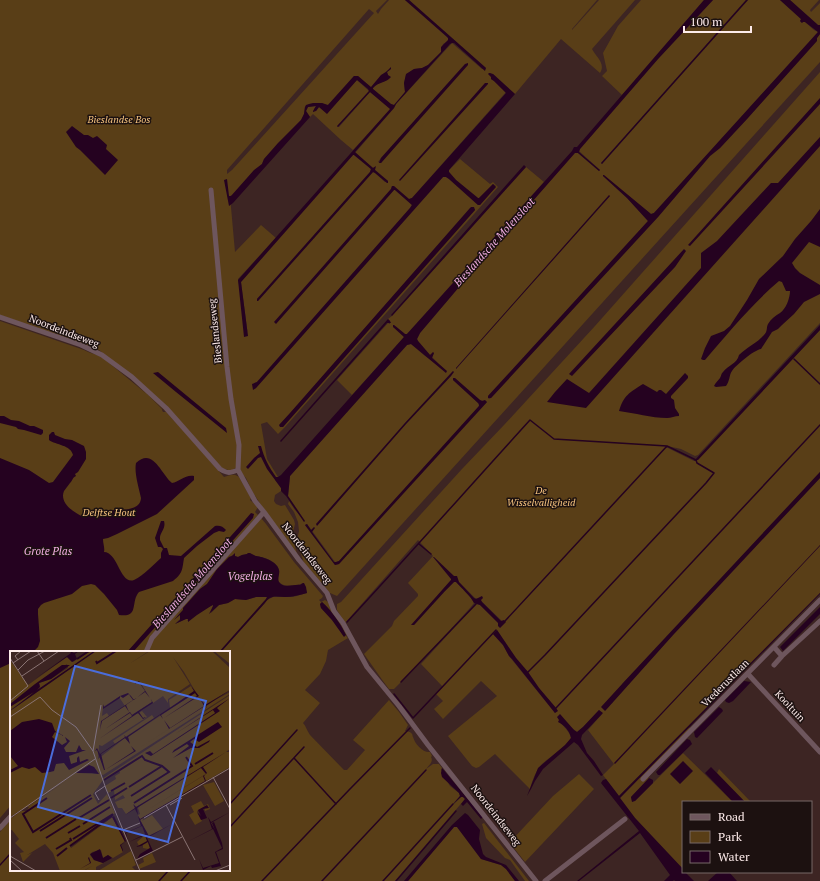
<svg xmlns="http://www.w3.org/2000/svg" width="820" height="881" font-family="'PT Serif',serif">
<rect width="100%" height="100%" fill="#3d2523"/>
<path fill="#593e17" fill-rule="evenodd" d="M 0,0 L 387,0 L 376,11 L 378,14 L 381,9 L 389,0 L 405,0 L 446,36 L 448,38 L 448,41 L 443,44 L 441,52 L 428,65 L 422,68 L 414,69 L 406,75 L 404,83 L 405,92 L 394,105 L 391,104 L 373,89 L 373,88 L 379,83 L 385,81 L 388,75 L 387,72 L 391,69 C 382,72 378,81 371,88 L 358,76 L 354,76 L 327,106 L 322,103 L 305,107 L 304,114 L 301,120 L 264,159 L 262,164 L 254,171 L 233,195 L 230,196 L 235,252 L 261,225 L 276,238 L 238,279 L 248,336 L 241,282 L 353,155 L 354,155 L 371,169 L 370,172 L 257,299 L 258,301 L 373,172 L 375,173 L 385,182 L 388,181 L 375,170 L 375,167 L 373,168 L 355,153 L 394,108 L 396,104 L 452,43 L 482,69 L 486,68 L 409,0 L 597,0 L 572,29 L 572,30 L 599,0 L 635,0 L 592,49 C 596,57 606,63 600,73 L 561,39 L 515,94 L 493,74 L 491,77 L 491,79 L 494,81 L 506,92 L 412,198 L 409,199 L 392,186 L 391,189 L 276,323 L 394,190 L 395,190 L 412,205 L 410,208 L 257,382 L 254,383 L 255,389 L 443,177 L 446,177 L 449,179 L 478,205 L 480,205 L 496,186 L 493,184 L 479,198 L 478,198 L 456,180 L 449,172 L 449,170 L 460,159 L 490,184 L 493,182 L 498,187 L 285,427 L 278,434 L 267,422 L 261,424 L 267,459 L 278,477 L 275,480 L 281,488 L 281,491 L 275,495 L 274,501 L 276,504 L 281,506 L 285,505 L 294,520 L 295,524 L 293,532 L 293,538 L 297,554 L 261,505 L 252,491 L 246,478 L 235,468 C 232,472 227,470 222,468 L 190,434 L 105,355 L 99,350 L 92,347 L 0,315 ZM 369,9 L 374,13 L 232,170 L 227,174 L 227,170 ZM 465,64 L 381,163 L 378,162 L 381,158 ZM 470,208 L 475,209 L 475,210 L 283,427 L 280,425 Z
M 641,0 L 704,0 L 622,95 L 602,76 L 607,71 L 603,53 L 618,26 Z
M 713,0 L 746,0 L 601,163 L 602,164 L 748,0 L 780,0 L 802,20 L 800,21 L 802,23 L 803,21 L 805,22 L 814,30 L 818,32 L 654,213 L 651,214 L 603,175 L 603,176 L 627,198 L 648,221 L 488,396 L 488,398 L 489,399 L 491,398 L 658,217 L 710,156 L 720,148 L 747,119 L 816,41 L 817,38 L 820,34 L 820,62 L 337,596 L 330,593 L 304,563 L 299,549 L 297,540 L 299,531 L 298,522 L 294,512 L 288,504 L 289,501 L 295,510 L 305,521 L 288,496 L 290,476 L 407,345 L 411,344 L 424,355 L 446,371 L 432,357 L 434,353 L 430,355 L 418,341 L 417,339 L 420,333 L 510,227 L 575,152 L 578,153 L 599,171 L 600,170 L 579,151 L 580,149 L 658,59 ZM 609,196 L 610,196 L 456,369 L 456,368 ZM 453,371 L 451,376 L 406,424 L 317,525 L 317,524 L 405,423 ZM 454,378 L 480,400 L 487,402 L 339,564 L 335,565 L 305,525 L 307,524 L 335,562 L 336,562 L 339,561 L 479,406 L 478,403 L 453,380 Z
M 790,0 L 819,0 L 810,10 L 811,12 L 820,3 L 820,25 L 818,25 Z
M 820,72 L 820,323 L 698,455 L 695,456 L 681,449 L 667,446 L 665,448 L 668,448 L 694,461 L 696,461 L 820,330 L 820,472 L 623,683 L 605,711 L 673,635 L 820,478 L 820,593 L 619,796 L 603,775 L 614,764 L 588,730 L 602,714 L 599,710 L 583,727 L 577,732 L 558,717 C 560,725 569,729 571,738 C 564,749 552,755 542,764 C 536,770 532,781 530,789 L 495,754 L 479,767 L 476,768 L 472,766 L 448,736 L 497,696 L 481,681 L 443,719 L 434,709 L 443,701 L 436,694 L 443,687 L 421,664 L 476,604 L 480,605 L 500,624 L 503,622 L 479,599 L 475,598 L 460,583 L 451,579 L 451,580 L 412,625 L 414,625 L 445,591 L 454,582 L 456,582 C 462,589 470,595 474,603 L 470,608 L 420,663 L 394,689 L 389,689 L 383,681 L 364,654 L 392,626 L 394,621 L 418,596 L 418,594 L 408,583 L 433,556 L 418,540 L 345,623 L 337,610 L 337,604 L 341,602 L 462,469 L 504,425 L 595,326 ZM 497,630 L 516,658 L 528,672 L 539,688 L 556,708 L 555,713 L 509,656 L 503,645 L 493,634 Z
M 357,80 L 369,91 L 337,127 L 339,127 L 370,92 L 391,109 L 353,150 L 341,140 L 313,114 L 310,117 L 306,111 L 308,107 L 316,106 L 314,109 L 316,111 L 319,107 L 327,113 Z
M 526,167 L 544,182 L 407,334 L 405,334 L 394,325 L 404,337 L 352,395 L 337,380 L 388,323 L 390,324 L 390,321 L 388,319 L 392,316 Z
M 0,321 L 84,350 C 91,354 95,353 103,358 L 148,395 L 162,409 L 162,410 L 163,412 L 166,412 L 210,459 L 210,461 L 224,477 C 230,475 234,473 239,477 L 251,498 L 250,500 L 258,507 L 255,512 L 258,515 L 192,590 L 190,591 L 180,602 L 180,604 L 144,652 L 11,652 L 11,805 L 0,818 Z
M 261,518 L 266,524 L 294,562 L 323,596 L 322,598 L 319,600 L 321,602 L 325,600 L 328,602 L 347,635 L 346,636 L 348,638 L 328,650 L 326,661 L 320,674 L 305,690 L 320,703 L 303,723 C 306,726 307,731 310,735 L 344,770 L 347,770 L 365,750 L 353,740 L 389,700 L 399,712 L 408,725 L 405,731 C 408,732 410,731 412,734 C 413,735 412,736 413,737 C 415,744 423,753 430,752 L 432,756 L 431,757 C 434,762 428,766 426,769 L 433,764 L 439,764 L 442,768 L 441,770 L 450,786 L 459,793 L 460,796 L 453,804 L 454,804 L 461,797 L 463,797 L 465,799 L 395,881 L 0,881 L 0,832 L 11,819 L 11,870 L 229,870 L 229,652 L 221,652 L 267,600 L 273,597 L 293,597 L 307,593 L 305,586 L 303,583 C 298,586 284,588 279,582 C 277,579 280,574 279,570 C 277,561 264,557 256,556 C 252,555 252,553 248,553 L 247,554 L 242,555 L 238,557 L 235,556 L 235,554 L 229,557 L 207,584 L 200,589 L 184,607 L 183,610 L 175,619 L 181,614 L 180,619 L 175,624 L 186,619 L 188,619 L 187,621 L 208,607 L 213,605 L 213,606 L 211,613 L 219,605 L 228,603 L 235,599 L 246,600 L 256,597 L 267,597 L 266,599 L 219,652 L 147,652 L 153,639 ZM 322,602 C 332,611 340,623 346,635 L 344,636 L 332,620 L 321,608 L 320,604 Z
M 689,727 L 691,729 L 648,777 L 649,778 L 631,797 L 632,801 L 635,801 L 683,753 L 733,802 L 683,802 L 683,869 L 635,818 L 620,798 Z
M 719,769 L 751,802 L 745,802 L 717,773 Z
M 579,774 L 594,789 L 525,862 L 510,843 L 511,841 L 553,796 Z
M 484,823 L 529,881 L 525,881 L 510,860 L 505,858 L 486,838 L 482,824 Z
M 454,827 L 457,827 L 481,859 L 501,865 L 506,869 L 515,881 L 408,881 Z"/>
<path fill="#250220" d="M 405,0 L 409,0 L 486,68 L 485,71 L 454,43 L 452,43 L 450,44 L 396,104 L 394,108 L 355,152 L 373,168 L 376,166 L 375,170 L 388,181 L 388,183 L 387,183 L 375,173 L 373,172 L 258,301 L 257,301 L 257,299 L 370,172 L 371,169 L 354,155 L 353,155 L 241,282 L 248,336 L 244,337 L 238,280 L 390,109 L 370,92 L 338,127 L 337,126 L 369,91 L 368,89 L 357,80 L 327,114 L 319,107 L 316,111 L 313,112 L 313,111 L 316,106 L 308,107 L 306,111 L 310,117 L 233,203 L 229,206 L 224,180 L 227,179 L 229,196 L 231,196 L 254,170 L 262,164 L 264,159 L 278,143 L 301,120 L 304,114 L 305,107 L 306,105 L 309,104 L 313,103 L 322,103 L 328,105 L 354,76 L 358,76 L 371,87 L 381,75 L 386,72 L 391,67 L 391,69 L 387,72 L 388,75 L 391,77 C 386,83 378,82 373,88 L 373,89 L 391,104 L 394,105 L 405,92 L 404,83 L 406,74 L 414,69 L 422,68 L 428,65 L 441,52 L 441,47 L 448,40 L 448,38 L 446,36 Z
M 704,0 L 713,0 L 658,59 L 580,149 L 579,152 L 600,170 L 599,171 L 578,153 L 575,153 L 510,227 L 420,333 L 417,339 L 418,341 L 430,355 L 433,352 L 434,353 L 432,358 L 447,371 L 446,373 L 411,344 L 407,345 L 290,476 L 288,496 L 305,521 L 304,522 L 286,496 L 281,491 L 281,488 L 267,469 L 261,457 L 258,458 L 248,469 L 246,467 L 254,458 L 260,453 L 258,446 L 261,446 C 264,458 269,467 276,477 L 278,477 L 281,475 L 404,337 L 393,327 L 393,325 L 394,325 L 405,334 L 407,334 L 572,151 L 574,147 L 577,147 Z
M 746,0 L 748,0 L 602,164 L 601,163 Z
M 780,0 L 790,0 L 818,25 L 820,25 L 820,34 L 817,38 L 817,41 L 747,119 L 720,148 L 710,156 L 658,217 L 491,398 L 488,398 L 488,396 L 648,221 L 627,198 L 603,176 L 603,175 L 604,175 L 651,214 L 654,213 L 818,32 L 805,22 L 803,22 L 802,23 L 800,21 L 801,19 Z
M 468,63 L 468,65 L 381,163 L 379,163 L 381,158 L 465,64 Z
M 489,73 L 490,73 L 493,74 L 515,94 L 449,170 L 449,172 L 456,180 L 478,198 L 479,198 L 493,184 L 496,187 L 480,205 L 478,205 L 449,179 L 446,177 L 443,177 L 256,388 L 253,390 L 252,384 L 257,382 L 410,208 L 412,205 L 395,190 L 394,190 L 276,324 L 274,322 L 391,189 L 392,186 L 394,186 L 409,199 L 412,198 L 506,93 L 494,81 L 491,79 L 491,77 L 488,74 Z
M 485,83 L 488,83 L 488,84 L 400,181 L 399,180 Z
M 820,98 L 820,104 L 690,246 L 688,245 Z
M 72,126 L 84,135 L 88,135 L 93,138 L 97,136 L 107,145 L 106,149 L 118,160 L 105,175 L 80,150 L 76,147 L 66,132 Z
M 820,137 L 820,146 L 586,408 L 547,402 L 555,392 L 567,379 L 589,393 L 701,268 L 701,253 L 717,241 L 771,183 L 778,183 Z
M 524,165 L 526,167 L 392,316 L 391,315 Z
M 609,195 L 610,196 L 456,369 L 456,368 Z
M 471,207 L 474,207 L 475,210 L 290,419 L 283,427 L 280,427 L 279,425 L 290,413 Z
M 820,209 L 820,247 L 809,242 L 792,263 L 795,268 L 800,273 L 820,285 L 820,294 L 804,302 L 794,314 L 782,325 L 778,329 L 772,332 L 761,349 C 754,350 736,365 732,371 C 729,375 730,381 726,386 L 716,387 L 714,386 C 715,383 718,381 720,378 C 722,374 721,374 723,372 C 728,365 737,364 739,355 C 747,347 757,343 764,335 C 768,331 766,328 768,324 C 771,319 775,316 780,313 C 786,309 790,298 790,291 L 786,291 L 782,282 L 779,281 C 752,304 728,333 705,360 L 703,360 L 701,359 L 705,348 L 711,336 L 724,331 L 730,326 L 747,300 L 759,279 L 783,256 L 795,239 L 811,221 Z
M 684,249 L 686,251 L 675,267 L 572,376 L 569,374 Z
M 388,319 L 390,321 L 391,323 L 387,323 L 281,442 L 280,441 Z
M 820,325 L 820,330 L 698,460 L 694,461 Z
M 453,371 L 454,372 L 451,376 L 406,424 L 317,526 L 316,524 L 405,423 Z
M 158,372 L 226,428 L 227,433 L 176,392 L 153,373 Z
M 685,373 L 688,376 L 688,378 L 671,396 L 671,398 L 674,400 L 675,408 L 679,414 L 679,416 C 675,416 671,418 667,418 C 651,418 635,413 619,411 C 624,395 629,393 643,384 L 657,392 L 659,390 L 661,390 L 666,394 Z
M 453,378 L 455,378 L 480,400 L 482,401 L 485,400 L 487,402 L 339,564 L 335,565 L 305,525 L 307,524 L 311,530 L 314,527 L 315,528 L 312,532 L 334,562 L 336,562 L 339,561 L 479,406 L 479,404 L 477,402 L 453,380 Z
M 0,416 L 4,416 L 11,420 L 19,421 L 30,426 L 34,426 L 43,430 L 43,433 L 41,435 L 24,430 L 18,429 L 16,427 L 0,423 Z
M 52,432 L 54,432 L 55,435 L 65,439 L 72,440 L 84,446 L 86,452 L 86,459 L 78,472 L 75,474 L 76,476 C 72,478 73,480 70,483 C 68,486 66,488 64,491 C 59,503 74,513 84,517 C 89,516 91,513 95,512 C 106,507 140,516 141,498 C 139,488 134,473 136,463 C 153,447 161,474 172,483 C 179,482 186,474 194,476 L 194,480 L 157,514 L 117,534 L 108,538 L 103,539 C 103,544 105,548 104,552 C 118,552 120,585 134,580 C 144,575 153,565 161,558 L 161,553 L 163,549 L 161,547 L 158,547 L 155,538 L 161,521 L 164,521 C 166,528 161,531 160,537 L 160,540 L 164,548 L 167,548 L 169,555 L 181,556 L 215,526 C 219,525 223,526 226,530 L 224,532 L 219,531 L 214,533 L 197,546 L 184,558 C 182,570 183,573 173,581 L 139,592 C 130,602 140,618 119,615 L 117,610 L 104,594 L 95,585 L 91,584 L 82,586 L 72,594 L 44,603 L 41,605 L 38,609 L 38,614 L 40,641 L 38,647 L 35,650 L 32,652 L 11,652 L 11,663 L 0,668 L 0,458 L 29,470 L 49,483 L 53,482 L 73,455 C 71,445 56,445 49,440 L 49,435 Z
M 820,472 L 820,478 L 673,635 L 605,711 L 601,707 L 623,683 Z
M 251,513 L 254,514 L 253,518 L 133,652 L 127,652 L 239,527 Z
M 820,545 L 820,546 L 615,764 L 614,763 Z
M 235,553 L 235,556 L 238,557 L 242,555 L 247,554 L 248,553 C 252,553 252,555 256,556 C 263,557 277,561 279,570 C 280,574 277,579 279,582 C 283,589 294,584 300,585 L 303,583 L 304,583 L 306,587 L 307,593 C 300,595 292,597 285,597 C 277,597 271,594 265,603 L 221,652 L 219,652 L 266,599 L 267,597 L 256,597 L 246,600 L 235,599 L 228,603 L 219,605 L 209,614 L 213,606 L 213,605 L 211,606 L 197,615 L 188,622 L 188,619 L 186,619 L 175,624 L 180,620 L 180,615 L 174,620 L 183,610 L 183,608 L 200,589 L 207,584 L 217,569 L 229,557 L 232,556 Z
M 433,557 L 434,557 L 454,576 L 457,576 L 459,582 L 474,598 L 476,599 L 482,596 L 483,598 L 481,600 L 482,602 L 501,621 L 504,620 L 506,622 L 500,628 L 498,626 L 498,623 L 480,605 L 474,603 C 470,595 462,589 456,582 L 454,582 L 445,591 L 414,625 L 411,625 L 451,580 L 451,579 Z
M 820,593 L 820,594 L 620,798 L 635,818 L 683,869 L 683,872 L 685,872 L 694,881 L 675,881 L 674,880 L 673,881 L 664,881 L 670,875 L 640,833 L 579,881 L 577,881 L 639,831 L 601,783 L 603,780 L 606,779 L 619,796 Z
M 322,602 C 332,611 340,623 346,635 L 344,637 L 332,620 L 321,608 L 320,604 Z
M 820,607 L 820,614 L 783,651 L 780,647 Z
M 497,630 L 516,658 L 528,672 L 539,688 L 556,708 L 558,711 L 555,713 L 512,659 L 509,656 L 503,645 L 493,634 Z
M 744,681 L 751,682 L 733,701 L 729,703 L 726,702 L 725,700 Z
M 719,707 L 722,709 L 723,711 L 697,738 L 695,737 L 694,732 Z
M 599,710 L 603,713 L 582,735 L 581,739 L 587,753 L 594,761 L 603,775 L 601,776 L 578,745 L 574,742 L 543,769 L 535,781 L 531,789 L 527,796 L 538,768 L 565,745 L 571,738 C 570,731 564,725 558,722 L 559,720 L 557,717 L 560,714 L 574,730 L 577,732 L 583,727 Z
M 687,739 L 690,740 L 692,744 L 660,775 L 658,775 L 656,772 Z
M 683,761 L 693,771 L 680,784 L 670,774 Z
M 711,767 L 745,802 L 733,802 L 705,773 Z
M 442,768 L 483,817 L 481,819 L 467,802 L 463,806 L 461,804 L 465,799 L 463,797 L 461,797 L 453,804 L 460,796 L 459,793 L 442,777 L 441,773 Z
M 649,778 L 653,780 L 653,783 L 635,801 L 632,802 L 631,797 Z
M 465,813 L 468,815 L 480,830 L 479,839 L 483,854 L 486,857 L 506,865 L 519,881 L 515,881 L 506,869 L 501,865 L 481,859 L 457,827 L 454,827 L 408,881 L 404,881 L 452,825 Z
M 718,872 L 729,872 L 737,881 L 708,881 Z"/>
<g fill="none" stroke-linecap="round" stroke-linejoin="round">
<path stroke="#250220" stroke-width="1.5" d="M 794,359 L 820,384
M 419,544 L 431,554
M 505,621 L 667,446
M 347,622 C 409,555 469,487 530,420 L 554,439 L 667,446 L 696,460 L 697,463 L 714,473 L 706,483 L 545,655 L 528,672
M 401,682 L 476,604
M 394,694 L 413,718 L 496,630
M 556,708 L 820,425
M 294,758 L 336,804
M 229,805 L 297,730
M 229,828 L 304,747
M 0,865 L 11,853
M 159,881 L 169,870
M 181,881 L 191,870
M 262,881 L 349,790 L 410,728
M 322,881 L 426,770
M 383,881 L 453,804
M 396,881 L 456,811"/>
<path stroke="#6e565d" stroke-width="5" d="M 211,190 L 227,367 L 231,399 L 239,445 L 238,470 L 255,501 L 264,512 L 299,560 L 327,593 L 334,611 L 343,623 L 367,667 L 399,706 L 428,745 L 536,881
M 0,317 L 81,345 L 102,355 L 132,377 L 166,408 L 220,469 C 228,474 230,473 238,470
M 774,647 L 782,656
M 146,652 L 152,638 L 264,512
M 774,665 L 782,656 L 820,621
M 748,674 L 820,752
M 643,779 L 820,600
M 0,828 L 11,816
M 545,881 L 625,819"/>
</g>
<g text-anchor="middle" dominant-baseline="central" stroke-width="3" stroke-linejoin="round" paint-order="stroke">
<g font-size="10" font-style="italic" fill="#f7c47f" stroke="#1c1110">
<text x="119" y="119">Bieslandse Bos</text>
<text x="541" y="490">De<tspan x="541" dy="12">Wisselvalligheid</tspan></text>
<text x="109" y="512">Delftse Hout</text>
</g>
<g font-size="10" fill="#fdebea" stroke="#1c1110">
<text transform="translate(64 331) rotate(21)">Noordeindseweg</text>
<text transform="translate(215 331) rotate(-96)">Bieslandseweg</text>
<text transform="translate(307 553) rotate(52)">Noordeindseweg</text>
<text transform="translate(725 683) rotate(-45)">Vrederustlaan</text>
<text transform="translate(790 706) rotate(47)">Kooltuin</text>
<text transform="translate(496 815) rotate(52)">Noordeindseweg</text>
</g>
<g font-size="11" font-style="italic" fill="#f1ade2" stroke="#1c1110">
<text transform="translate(494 242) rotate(-48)">Bieslandsche Molensloot</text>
<text x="48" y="551">Grote Plas</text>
<text x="250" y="576">Vogelplas</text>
<text transform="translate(192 583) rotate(-49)">Bieslandsche Molensloot</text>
</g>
</g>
<g transform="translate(10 651)">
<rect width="220" height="220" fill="#3d2523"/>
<path d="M 79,0 L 84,0 L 0,59 L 0,9 L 18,34 L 57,6 L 63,11 ZM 57,13 L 58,17 L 41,28 L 29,32 L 30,35 L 19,38 ZM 86,0 L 139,0 L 119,13 L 140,0 L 202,0 L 220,17 L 220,39 L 196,54 L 220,41 L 220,43 L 93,124 L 91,123 L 92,128 L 220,44 L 220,98 L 216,101 L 220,101 L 220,116 L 135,166 L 132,170 L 142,164 L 153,178 L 138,185 L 128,164 L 130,163 L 128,157 L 130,154 L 126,156 L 124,153 L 125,157 L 116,163 L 112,157 L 108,157 L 105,151 L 115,147 L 113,144 L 105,149 L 104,139 L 98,142 L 95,135 L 106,128 L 105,125 L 110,122 L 109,119 L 93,129 L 83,143 L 88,153 L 97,143 L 105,162 L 60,195 L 61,197 L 102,166 L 115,190 L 110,194 L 113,201 L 103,207 L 98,204 L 93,207 L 91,199 L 82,201 L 80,204 L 84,209 L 93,212 L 97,210 L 86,216 L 86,220 L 74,220 L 82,215 L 73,220 L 50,220 L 43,202 L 35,193 L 17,204 L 22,202 L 13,211 L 10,202 L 14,201 L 5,192 L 9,188 L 2,179 L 0,179 L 0,168 L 11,160 L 17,160 L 19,156 L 17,156 L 58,129 L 0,166 L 0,60 ZM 163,6 L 174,21 L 188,45 L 185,42 L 118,86 L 119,91 L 115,87 L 88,108 L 89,94 L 92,95 L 137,66 L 132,60 L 129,62 L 133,67 L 136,66 L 133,68 L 129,62 L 122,64 L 142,51 L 140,48 L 143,52 L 153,45 L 158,52 L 158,48 L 180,33 ZM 109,46 L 115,55 L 99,65 L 97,62 L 92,65 L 93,56 ZM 79,114 L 84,116 L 89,123 L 68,122 ZM 204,0 L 220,0 L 220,14 L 219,12 ZM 181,35 L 184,40 L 160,57 L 159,49 ZM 142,64 L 144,67 L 105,93 L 103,90 ZM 204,131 L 214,150 L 205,155 L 193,134 ZM 191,150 L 194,155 L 198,153 L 200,158 L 195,160 L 194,156 L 187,160 L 192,170 L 185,174 L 179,164 L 184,161 L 181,155 ZM 135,184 L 140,197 L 138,198 L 133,197 L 133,193 L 129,195 L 127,191 ZM 121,200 L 126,214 L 122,216 L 126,220 L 88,220 ZM 142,202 L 146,211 L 129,218 L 128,214 L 134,211 L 133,207 Z" fill="#593e17" fill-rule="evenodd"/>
<path d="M 60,0 L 64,2 L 69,0 L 65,3 L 67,8 L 62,11 L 57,6 L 25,28 L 61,2 ZM 84,0 L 86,0 L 0,60 L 24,41 L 0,56 L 0,53 L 25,33 L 52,14 L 60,14 L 41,28 L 29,32 L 30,36 L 27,39 ZM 129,30 L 140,47 L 135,41 L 116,54 L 119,61 L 117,58 L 93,74 L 117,58 L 115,55 L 92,70 L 90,79 L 91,70 L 123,49 L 120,45 L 114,50 L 120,45 L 119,43 L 113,47 L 110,45 L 110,47 L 93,58 L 93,53 L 94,56 L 110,45 L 118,42 L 121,45 L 125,42 L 121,45 L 124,49 L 135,40 L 129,31 L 124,33 ZM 181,35 L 189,45 L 154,67 L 187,45 L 185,42 L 151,64 L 153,68 L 150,64 L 118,86 L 120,93 L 115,87 L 91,103 L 95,119 L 124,100 L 121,95 L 126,100 L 95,119 L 94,119 L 87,99 L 85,100 L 87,97 L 90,103 L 115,86 L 114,84 L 116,86 L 167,52 L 184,40 ZM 220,39 L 196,55 L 197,57 L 195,55 L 126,99 L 159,78 L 154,69 L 160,77 L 194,55 L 189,46 L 195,54 ZM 220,47 L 207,57 L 210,60 L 141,105 L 135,102 L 140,100 L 143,103 L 205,62 L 203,59 L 165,83 ZM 141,48 L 143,52 L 129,61 L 133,67 L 136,66 L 133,68 L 128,62 L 89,88 L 122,65 L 120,62 L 95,78 L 120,61 L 122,64 L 142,51 ZM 29,68 L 42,72 L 45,80 L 54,85 L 45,81 L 42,86 L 52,94 L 57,91 L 55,86 L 60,90 L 54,97 L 56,101 L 66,101 L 69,94 L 72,99 L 76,99 L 59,105 L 61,113 L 67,111 L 67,107 L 69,105 L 70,111 L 77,108 L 79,109 L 59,119 L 54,112 L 46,113 L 44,120 L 40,121 L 32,122 L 25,116 L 19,118 L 12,116 L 0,122 L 0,119 L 8,115 L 0,105 L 0,80 L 12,71 ZM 208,71 L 212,76 L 189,91 L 184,88 L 180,91 L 187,96 L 200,89 L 199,91 L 189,97 L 181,97 L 163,107 L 179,95 L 177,93 L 162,102 L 164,99 ZM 216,101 L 193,116 L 197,122 L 194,125 L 196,130 L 203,126 L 130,169 L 139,185 L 164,172 L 137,187 L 143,200 L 127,208 L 130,203 L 140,197 L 138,191 L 131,195 L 126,196 L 137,190 L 135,184 L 119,191 L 135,183 L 132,175 L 116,182 L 117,186 L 121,184 L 117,186 L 118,189 L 115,182 L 131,175 L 128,165 L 130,168 L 195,130 L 193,125 L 131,163 L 196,123 L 191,117 L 127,157 L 128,164 L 125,158 L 115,164 L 125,157 L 123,153 L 126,156 ZM 79,114 L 84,116 L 89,123 L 82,122 L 72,129 L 82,122 L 66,122 ZM 197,154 L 199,157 L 193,158 L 197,167 L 191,169 L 187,161 L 191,165 L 188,159 ZM 220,161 L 201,172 L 205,179 L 202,172 L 204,171 L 212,192 L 213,198 L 206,201 L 211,215 L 202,217 L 201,215 L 193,219 L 189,208 L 186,209 L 189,208 L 193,217 L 209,212 L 205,201 L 212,197 L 203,178 L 177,191 L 202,178 L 198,166 L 201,171 ZM 104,165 L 116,190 L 115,191 L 111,194 L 113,199 L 113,201 L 103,207 L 113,201 L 110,194 L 115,191 L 102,166 L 61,196 L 70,218 L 80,212 L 78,207 L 79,206 L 81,212 L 70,218 L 61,196 ZM 90,198 L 93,207 L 98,204 L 102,207 L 93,212 L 84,209 L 80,203 Z" fill="#250220"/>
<path fill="none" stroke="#250220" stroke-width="2" d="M 67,8 L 79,0M 86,10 L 87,12 L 106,0M 185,113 L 203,102M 94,129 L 132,105 L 135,109 L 152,115 L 159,121 L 121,145M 119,136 L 152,115M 101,140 L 115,132M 37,147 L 13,163 L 23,181 L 81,144M 101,147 L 117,137M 124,152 L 182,115 L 176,106M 69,167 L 99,149M 73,173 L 100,156M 30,180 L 82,147M 58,182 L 70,175M 36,187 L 66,168M 63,188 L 103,163M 60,195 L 103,164M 46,198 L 61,189 L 60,187M 47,205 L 57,197"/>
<path fill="none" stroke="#8a7473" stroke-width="1" d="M 27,0 L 34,10M 0,7 L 18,35 L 0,50M 8,9 L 5,5 L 11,0M 3,12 L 21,0M 8,19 L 18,9 L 35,0M 12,25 L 49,0M 0,66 L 30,46 L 42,59 L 66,76 L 83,100 L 96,138 L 130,220M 83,100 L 91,54M 203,126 L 220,158M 89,149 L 85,142 L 95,135M 156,154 L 185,209M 160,154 L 172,147M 0,167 L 85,108M 134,167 L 220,117M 113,179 L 130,172M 0,205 L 26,220M 0,209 L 12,220M 126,209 L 172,186M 205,220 L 220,214"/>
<path fill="#4a6ddc" fill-opacity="0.15" stroke="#4a6ddc" stroke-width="2" d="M 65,15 L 196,50 L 158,191 L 28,156 Z"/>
<rect width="220" height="220" fill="none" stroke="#fdebea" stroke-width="2"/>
</g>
<rect x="682" y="801" width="130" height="72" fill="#1c1110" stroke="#766867"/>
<rect x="690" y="814" width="20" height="6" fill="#6e565d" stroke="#766867"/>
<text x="718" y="821" font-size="12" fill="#fdebea">Road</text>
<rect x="690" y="831" width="20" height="12" fill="#593e17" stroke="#766867"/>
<text x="718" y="841" font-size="12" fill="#fdebea">Park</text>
<rect x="690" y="851" width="20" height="12" fill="#250220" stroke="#766867"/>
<text x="718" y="861" font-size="12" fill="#fdebea">Water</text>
<path d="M684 26v6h67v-6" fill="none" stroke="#fdebea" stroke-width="2"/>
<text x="690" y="26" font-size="12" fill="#fdebea" stroke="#1c1110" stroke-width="3" paint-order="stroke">100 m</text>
</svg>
